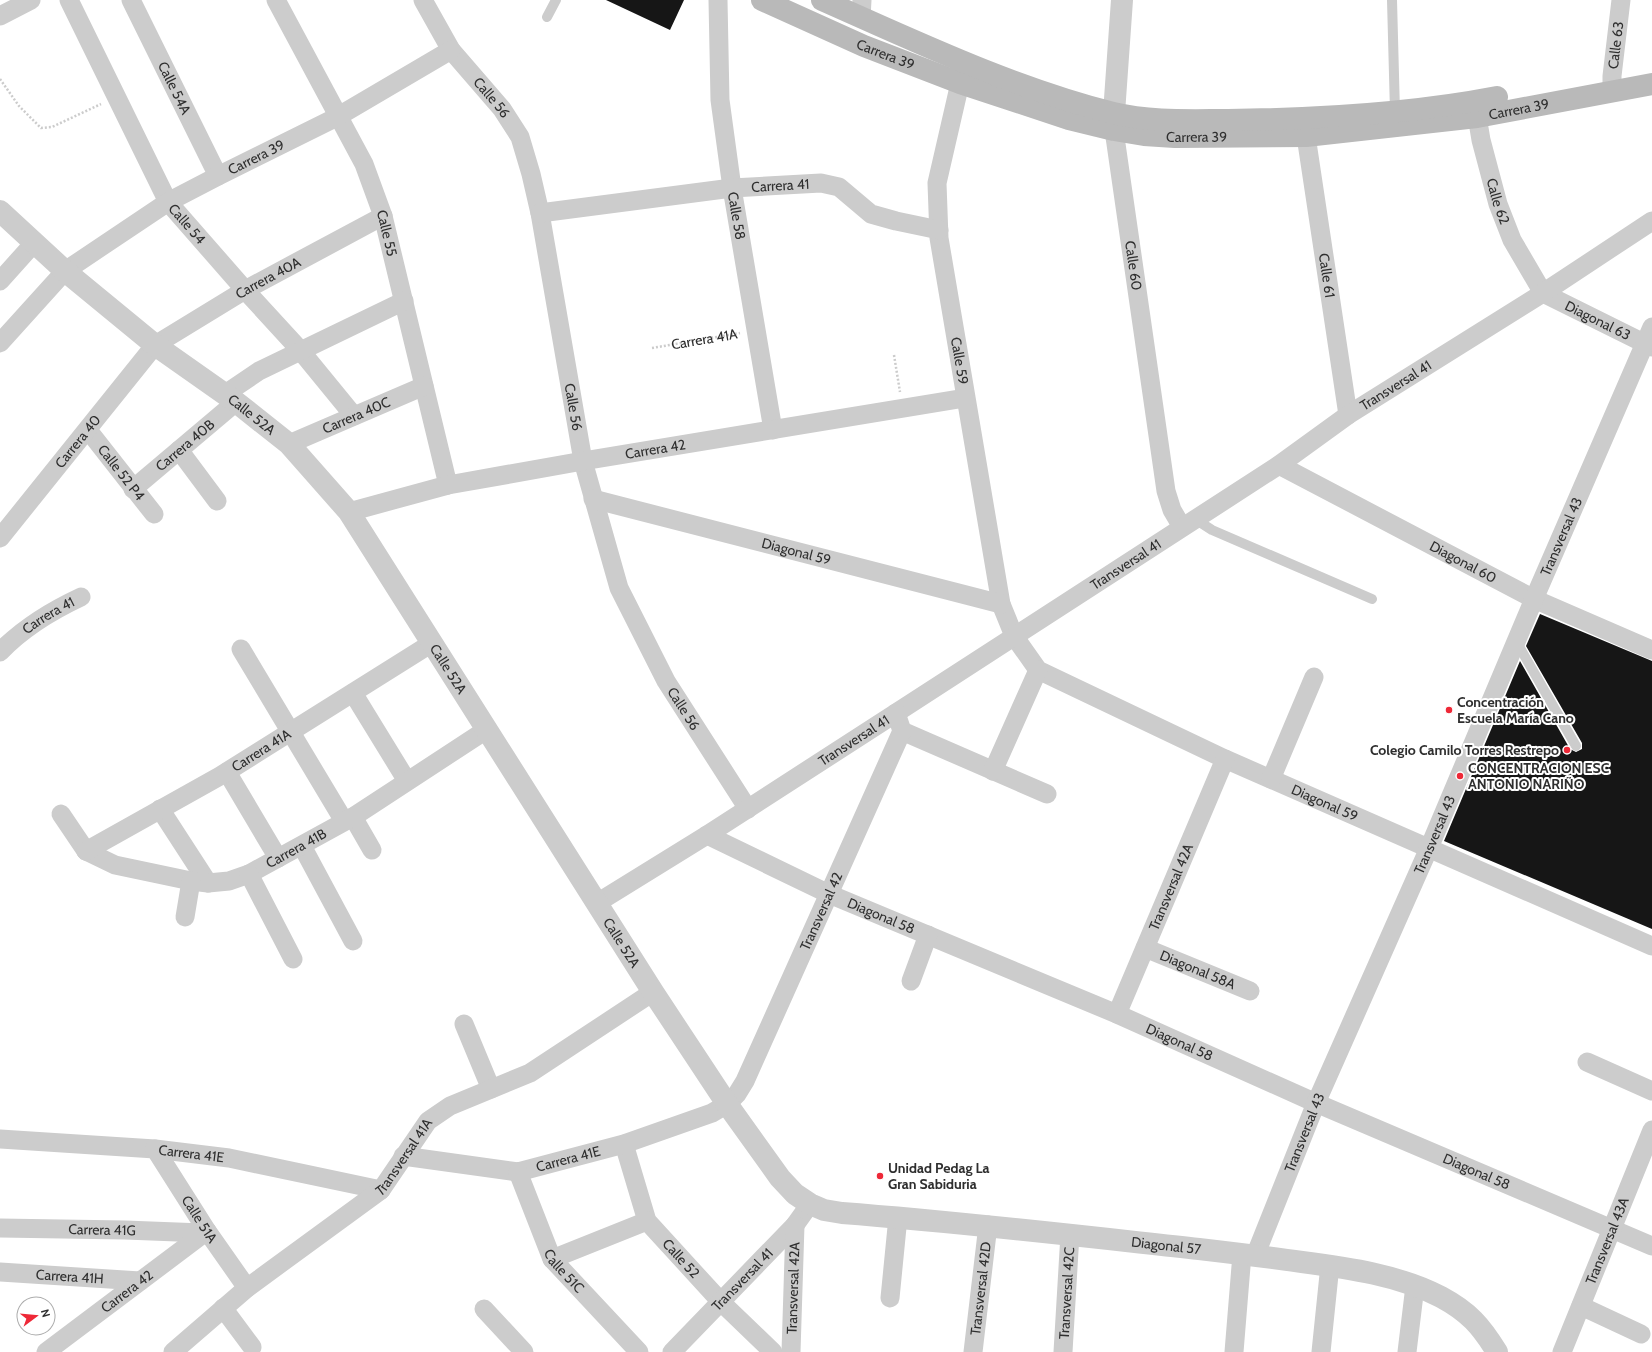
<svg xmlns="http://www.w3.org/2000/svg" width="1652" height="1352" font-family="Cabin,sans-serif">
<rect width="100%" height="100%" fill="#fff"/>
<path fill="#161616" d="M 606,0 L 684,0 L 670,30 Z
M 1540,614 L 1652,661 L 1652,929 L 1444,841 L 1520,661 L 1570,749 L 1576,752 L 1582,749 L 1582,743 L 1526,646 Z"/>
<g fill="none" stroke-linecap="round" stroke-linejoin="round">
<g stroke="#ccc" stroke-width="2.5" stroke-dasharray="2 2" stroke-linecap="butt">
<path d="M 0,79 L 19,106 L 41,128 L 52,127 L 101,104"/>
<path id="s1" d="M 652,348 L 740,333"/>
<path d="M 894,355 L 900,392"/>
</g>
<path stroke="#ccc" stroke-width="10" d="M 1392,0 L 1395,112
M 547,17 L 556,0
M 1195,519 L 1212,530 L 1372,599
M 1516,641 L 1576,746"/>
<g stroke="#ccc" stroke-width="19">
<path id="s2" d="M 69,0 L 168,202 L 245,290 L 300,350 L 354,416"/>
<path id="s3" d="M 131,0 L 218,176"/>
<path id="s4" d="M 276,0 L 364,164 L 383,216 L 448,485"/>
<path id="s5" d="M 423,0 L 451,50 L 502,109 L 520,137 L 531,174 L 540,213 L 583,461 L 619,588 L 666,681 L 748,809"/>
<path id="s6" d="M 718,0 L 720,100 L 732,188 L 773,430"/>
<path d="M 0,16 L 31,0"/>
<path d="M 861,18 L 862,0"/>
<path id="s7" d="M 960,83 L 937,183 L 939,238 L 1001,604 L 1014,636 L 1038,670 L 1225,759 L 1652,946"/>
<path id="s8" d="M 1612,91 L 1612,76 L 1621,0"/>
<path id="s9" d="M 1475,104 L 1481,140 L 1498,204 L 1512,240 L 1543,293 L 1652,347"/>
<path id="s10" d="M 1114,130 L 1166,491 L 1172,510 L 1182,527"/>
<path id="s11" d="M 1306,136 L 1348,415"/>
<path id="s12" d="M 540,213 L 732,188 L 821,183 L 839,187 L 871,214 L 896,221 L 939,230"/>
<path d="M 0,281 L 34,243"/>
<path id="s13" d="M 0,343 L 65,271 L 168,202 L 218,176 L 337,117 L 451,50"/>
<path d="M 225,394 L 259,371 L 404,301"/>
<path id="s14" d="M 88,430 L 154,514"/>
<path id="s15" d="M 289,444 L 424,386"/>
<path d="M 179,450 L 217,501"/>
<path id="s16" d="M 1279,465 L 1534,599 L 1652,650"/>
<path id="s17" d="M 133,489 L 236,402"/>
<path id="s18" d="M 593,499 L 1001,604"/>
<path id="s19" d="M 349,512 L 448,485 L 583,461 L 965,398"/>
<path id="s20" d="M 0,538 L 155,345 L 245,290 L 383,216"/>
<path d="M 241,649 L 344,821"/>
<path id="s21" d="M 0,652 C 23,628 51,611 81,597"/>
<path d="M 353,693 L 407,781"/>
<path d="M 902,731 L 1047,794"/>
<path d="M 993,771 L 1038,670"/>
<path d="M 227,772 L 278,858"/>
<path d="M 1271,779 L 1314,677"/>
<path d="M 160,809 L 208,883"/>
<path d="M 61,814 L 86,851"/>
<path d="M 353,817 L 372,850"/>
<path id="s22" d="M 707,835 L 829,894 L 1117,1014 L 1316,1103 L 1652,1246"/>
<path d="M 302,846 L 353,941"/>
<path id="s23" d="M 86,851 L 115,865 L 191,881 L 208,883 L 229,881 L 249,874 L 353,817 L 486,730"/>
<path id="s24" d="M 86,851 L 220,776 L 432,643"/>
<path d="M 249,874 L 293,959"/>
<path id="s25" d="M 597,903 L 707,835 L 896,713 L 1279,465 L 1348,415 L 1543,293 L 1652,221"/>
<path d="M 185,917 L 191,881"/>
<path id="s26" d="M 1145,948 L 1250,991"/>
<path d="M 911,981 L 928,935"/>
<path id="s27" d="M 1117,1014 L 1225,759"/>
<path d="M 464,1024 L 491,1089"/>
<path d="M 1587,1062 L 1652,1091"/>
<path id="s28" d="M 0,1139 L 155,1149 L 229,1158 L 381,1190"/>
<path id="s29" d="M 624,1144 L 647,1221 L 722,1303 L 773,1352"/>
<path id="s30" d="M 155,1149 L 207,1231 L 247,1288"/>
<path id="s31" d="M 403,1156 L 518,1172 L 624,1144 L 712,1113 L 727,1104 L 737,1094 L 745,1081 L 902,731 L 896,713"/>
<path id="s32" d="M 518,1172 L 552,1259 L 639,1352"/>
<path id="s33" d="M 0,1228 L 125,1230 L 203,1233"/>
<path id="s34" d="M 1255,1256 L 1316,1103 L 1429,848 L 1534,599 L 1652,327"/>
<path d="M 552,1259 L 647,1221"/>
<path id="s35" d="M 0,1272 L 140,1281"/>
<path d="M 890,1298 L 898,1217"/>
<path d="M 1581,1306 L 1641,1334"/>
<path d="M 223,1308 L 252,1347"/>
<path d="M 484,1309 L 524,1352"/>
<path id="s36" d="M 46,1352 L 207,1231"/>
<path id="s37" d="M 173,1352 L 247,1288 L 381,1190 L 428,1121 L 450,1106 L 530,1073 L 653,992"/>
<path id="s38" d="M 672,1352 L 795,1225 L 810,1204"/>
<path id="s39" d="M 791,1352 L 795,1225"/>
<path id="s40" d="M 973,1352 L 988,1225"/>
<path id="s41" d="M 1063,1352 L 1070,1234"/>
<path d="M 1234,1352 L 1242,1254"/>
<path d="M 1321,1352 L 1330,1265"/>
<path d="M 1407,1352 L 1415,1286"/>
<path id="s42" d="M 1562,1352 L 1652,1130"/>
</g>
<g stroke="#ccc" stroke-width="22">
<path d="M 1114,130 L 1114,113 L 1122,0"/>
<path id="s43" d="M 0,211 L 65,271 L 155,345 L 236,402 L 289,444 L 349,512 L 653,992 L 727,1104 L 780,1178 L 795,1194 L 810,1204 L 824,1210 L 842,1213 C 961,1222 1080,1236 1199,1249 C 1233,1253 1267,1257 1302,1262 C 1348,1268 1399,1275 1441,1297 C 1469,1312 1481,1326 1497,1352"/>
</g>
<g stroke="#b9b9b9" stroke-width="22">
<path id="s44" d="M 762,0 L 864,46 L 960,83 L 1069,119 L 1114,130 L 1144,135 L 1175,137 L 1306,136 L 1477,117 L 1652,84"/>
<path d="M 822,0 C 917,42 1011,87 1113,113 C 1150,122 1190,120 1228,120 C 1319,119 1409,114 1497,97"/>
</g>
</g>
<g fill="#ee2837" stroke="#fff" stroke-width="1.5">
<circle cx="1449" cy="710" r="4"/>
<circle cx="1567" cy="750" r="4"/>
<circle cx="1460" cy="776" r="4"/>
<circle cx="880" cy="1176" r="4"/>
</g>
<g text-anchor="middle" dominant-baseline="central" stroke-width="4" stroke-linejoin="round" paint-order="stroke">
<g font-size="14" fill="#2f2f2f" stroke="#fff">
<text stroke="none"><textPath href="#s8" startOffset="46">Calle 63</textPath></text>
<text stroke="none"><textPath href="#s44" startOffset="135">Carrera 39</textPath></text>
<text stroke="none"><textPath href="#s3" startOffset="98">Calle 54A</textPath></text>
<text stroke="none"><textPath href="#s5" startOffset="120">Calle 56</textPath></text>
<text stroke="none"><textPath href="#s44" startOffset="783">Carrera 39</textPath></text>
<text stroke="none"><textPath href="#s44" startOffset="459">Carrera 39</textPath></text>
<text stroke="none"><textPath href="#s13" startOffset="320">Carrera 39</textPath></text>
<text stroke="none"><textPath href="#s12" startOffset="242">Carrera 41</textPath></text>
<text stroke="none"><textPath href="#s9" startOffset="100">Calle 62</textPath></text>
<text stroke="none"><textPath href="#s6" startOffset="217">Calle 58</textPath></text>
<text stroke="none"><textPath href="#s2" startOffset="254">Calle 54</textPath></text>
<text stroke="none"><textPath href="#s4" startOffset="259">Calle 55</textPath></text>
<text stroke="none"><textPath href="#s10" startOffset="137">Calle 60</textPath></text>
<text stroke="none"><textPath href="#s11" startOffset="141">Calle 61</textPath></text>
<text stroke="none"><textPath href="#s20" startOffset="379">Carrera 40A</textPath></text>
<text stroke="none"><textPath href="#s9" startOffset="264">Diagonal 63</textPath></text>
<text stroke="none"><textPath href="#s1" startOffset="53">Carrera 41A</textPath></text>
<text stroke="none"><textPath href="#s7" startOffset="282">Calle 59</textPath></text>
<text stroke="none"><textPath href="#s25" startOffset="952">Transversal 41</textPath></text>
<text stroke="none"><textPath href="#s5" startOffset="444">Calle 56</textPath></text>
<text stroke="none"><textPath href="#s43" startOffset="324">Calle 52A</textPath></text>
<text stroke="none"><textPath href="#s15" startOffset="73">Carrera 40C</textPath></text>
<text stroke="none"><textPath href="#s20" startOffset="124">Carrera 40</textPath></text>
<text stroke="none"><textPath href="#s17" startOffset="68">Carrera 40B</textPath></text>
<text stroke="none"><textPath href="#s19" startOffset="313">Carrera 42</textPath></text>
<text stroke="none"><textPath href="#s14" startOffset="54">Calle 52 P4</textPath></text>
<text stroke="none"><textPath href="#s34" startOffset="782">Transversal 43</textPath></text>
<text stroke="none"><textPath href="#s18" startOffset="210">Diagonal 59</textPath></text>
<text stroke="none"><textPath href="#s16" startOffset="208">Diagonal 60</textPath></text>
<text stroke="none"><textPath href="#s25" startOffset="628">Transversal 41</textPath></text>
<text stroke="none"><textPath href="#s21" startOffset="61">Carrera 41</textPath></text>
<text stroke="none"><textPath href="#s43" startOffset="648">Calle 52A</textPath></text>
<text stroke="none"><textPath href="#s5" startOffset="768">Calle 56</textPath></text>
<text stroke="none"><textPath href="#s25" startOffset="304">Transversal 41</textPath></text>
<text stroke="none"><textPath href="#s24" startOffset="202">Carrera 41A</textPath></text>
<text stroke="none"><textPath href="#s7" startOffset="921">Diagonal 59</textPath></text>
<text stroke="none"><textPath href="#s34" startOffset="458">Transversal 43</textPath></text>
<text stroke="none"><textPath href="#s23" startOffset="223">Carrera 41B</textPath></text>
<text stroke="none"><textPath href="#s27" startOffset="138">Transversal 42A</textPath></text>
<text stroke="none"><textPath href="#s31" startOffset="552">Transversal 42</textPath></text>
<text stroke="none"><textPath href="#s22" startOffset="192">Diagonal 58</textPath></text>
<text stroke="none"><textPath href="#s43" startOffset="972">Calle 52A</textPath></text>
<text stroke="none"><textPath href="#s26" startOffset="57">Diagonal 58A</textPath></text>
<text stroke="none"><textPath href="#s22" startOffset="516">Diagonal 58</textPath></text>
<text stroke="none"><textPath href="#s34" startOffset="133">Transversal 43</textPath></text>
<text stroke="none"><textPath href="#s28" startOffset="192">Carrera 41E</textPath></text>
<text stroke="none"><textPath href="#s37" startOffset="304">Transversal 41A</textPath></text>
<text stroke="none"><textPath href="#s31" startOffset="168">Carrera 41E</textPath></text>
<text stroke="none"><textPath href="#s22" startOffset="840">Diagonal 58</textPath></text>
<text stroke="none"><textPath href="#s30" startOffset="83">Calle 51A</textPath></text>
<text stroke="none"><textPath href="#s33" startOffset="102">Carrera 41G</textPath></text>
<text stroke="none"><textPath href="#s42" startOffset="120">Transversal 43A</textPath></text>
<text stroke="none"><textPath href="#s43" startOffset="1655">Diagonal 57</textPath></text>
<text stroke="none"><textPath href="#s29" startOffset="131">Calle 52</textPath></text>
<text stroke="none"><textPath href="#s32" startOffset="110">Calle 51C</textPath></text>
<text stroke="none"><textPath href="#s35" startOffset="70">Carrera 41H</textPath></text>
<text stroke="none"><textPath href="#s38" startOffset="101">Transversal 41</textPath></text>
<text stroke="none"><textPath href="#s39" startOffset="64">Transversal 42A</textPath></text>
<text stroke="none"><textPath href="#s40" startOffset="64">Transversal 42D</textPath></text>
<text stroke="none"><textPath href="#s36" startOffset="101">Carrera 42</textPath></text>
<text stroke="none"><textPath href="#s41" startOffset="59">Transversal 42C</textPath></text>
</g>
<g font-size="14" font-weight="bold" fill="#2f2f2f" stroke="#fff" text-anchor="start">
<text x="1457" y="702">Concentración<tspan x="1457" dy="16">Escuela María Cano</tspan></text>
<text x="1559" y="750" text-anchor="end">Colegio Camilo Torres Restrepo</text>
<text x="1468" y="768">CONCENTRACION ESC<tspan x="1468" dy="16">ANTONIO NARIÑO</tspan></text>
<text x="888" y="1168">Unidad Pedag La<tspan x="888" dy="16">Gran Sabiduria</tspan></text>
</g>
</g>
<g transform="translate(36 1316) rotate(74)"><circle r="19" fill="#ffffff" stroke="#acacac"/>
<path d="M0-3L7 15L0 10L-7 15Z" fill="#ee2837"/>
<text y="-6" font-size="11" font-weight="bold" text-anchor="middle" fill="#2f2f2f">N</text>
</g>
</svg>
